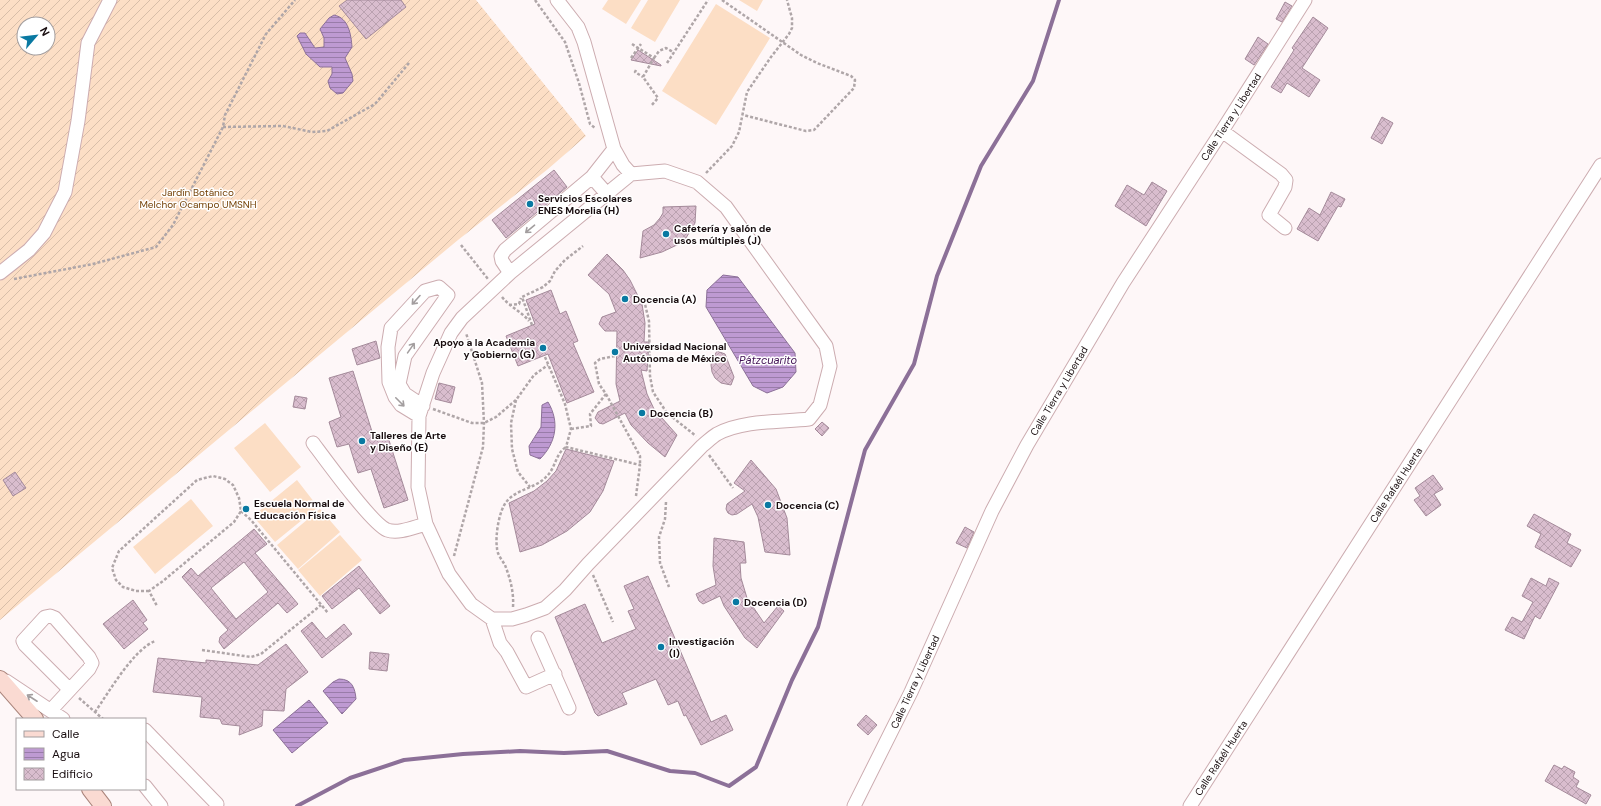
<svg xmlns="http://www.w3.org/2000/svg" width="1601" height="806" font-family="'DM Sans',sans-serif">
<defs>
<pattern id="garden-furrows" width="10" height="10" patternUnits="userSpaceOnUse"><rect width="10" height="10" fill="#fcdec5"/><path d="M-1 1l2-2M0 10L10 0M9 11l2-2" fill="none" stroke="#d7bda8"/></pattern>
<pattern id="water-rules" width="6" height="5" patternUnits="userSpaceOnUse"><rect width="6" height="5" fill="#be9ad2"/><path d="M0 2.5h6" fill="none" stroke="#997ca9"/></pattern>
<pattern id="building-cross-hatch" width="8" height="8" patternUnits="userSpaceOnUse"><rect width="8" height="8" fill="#d9bdce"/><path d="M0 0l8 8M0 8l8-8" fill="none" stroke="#baa1b0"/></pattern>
</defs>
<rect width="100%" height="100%" fill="#fef7f8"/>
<path fill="#fcdec5" d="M 608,0 L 641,0 L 626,24 L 602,9 Z
M 648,0 L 680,0 L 655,42 L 631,28 Z
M 739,0 L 763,0 L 757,11 Z
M 716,4 L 770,38 L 716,125 L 662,91 Z
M 265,423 L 301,467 L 270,492 L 234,448 Z
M 297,480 L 318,507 L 275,542 L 253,516 Z
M 191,499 L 213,526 L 155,574 L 133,547 Z
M 320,509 L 340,532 L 298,569 L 277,545 Z
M 340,535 L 362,560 L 320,596 L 298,570 Z"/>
<path fill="url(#garden-furrows)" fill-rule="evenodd" d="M 0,0 L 476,0 L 586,136 L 548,169 L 458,240 L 0,620 ZM 24,24 L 48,24 L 48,48 L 24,48 Z"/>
<path fill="url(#water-rules)" stroke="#8c7098" d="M 334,15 C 349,18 351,35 352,47 L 345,58 L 352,74 L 353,81 L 343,93 L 337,94 L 330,88 L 328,81 L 332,74 L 332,67 L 320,67 L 306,54 L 297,36 L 300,33 L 305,33 L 315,48 L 324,47 L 324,38 L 320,29 L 329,18 Z
M 723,275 L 738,277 L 795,353 L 796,372 L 783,387 L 767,393 L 753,386 L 706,307 L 707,290 Z
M 548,402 C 560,422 556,443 540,459 L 530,455 L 529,446 L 541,427 L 542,405 Z
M 339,679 C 352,679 355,688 356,699 L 342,714 L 323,691 L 333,682 Z
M 309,700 L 328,723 L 292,753 L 273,730 Z"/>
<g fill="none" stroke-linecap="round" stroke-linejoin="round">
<path stroke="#8c7098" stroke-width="4" d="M 297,806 L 350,778 L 404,760 L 463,754 L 520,751 L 564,753 L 607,751 L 670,771 L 695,773 L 729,786 L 756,767 L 792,680 L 818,627 L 865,450 L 914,364 L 937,276 L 981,166 L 1033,81 L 1059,0"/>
</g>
<path fill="url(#building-cross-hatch)" stroke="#a48a9a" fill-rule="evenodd" d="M 347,0 L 401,0 L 406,7 L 366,39 L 339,6 Z
M 1285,2 L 1292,6 L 1282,22 L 1276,19 Z
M 1313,17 L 1328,28 L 1302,68 L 1320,80 L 1309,97 L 1287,83 L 1281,93 L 1271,87 L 1294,50 L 1292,48 Z
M 1258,37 L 1268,44 L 1254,65 L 1245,59 Z
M 638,50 L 661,65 L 661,66 L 631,60 Z
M 1382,117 L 1393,123 L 1382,144 L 1371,138 Z
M 554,170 L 567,187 L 506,238 L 492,220 Z
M 1152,182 L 1167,191 L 1146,226 L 1115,206 L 1127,185 L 1144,195 Z
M 1331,192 L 1345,199 L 1341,207 L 1338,206 L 1318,241 L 1297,229 L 1309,208 L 1320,215 Z
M 696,206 L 695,223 L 686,238 L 679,244 L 662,252 L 640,258 L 643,231 L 654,225 L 660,218 L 663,213 L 663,207 Z
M 607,254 L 623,270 L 630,280 L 642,304 L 645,323 L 644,342 L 649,342 L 647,371 L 641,370 L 647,394 L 654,409 L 677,435 L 665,457 L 648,443 L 631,425 L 625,413 L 603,424 L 599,423 L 595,418 L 598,412 L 620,401 L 616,384 L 617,331 L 605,331 L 599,324 L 602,317 L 616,312 L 609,294 L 588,275 Z
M 551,290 L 560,314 L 566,311 L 578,341 L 573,343 L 594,392 L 567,403 L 548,354 L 518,366 L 506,336 L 535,324 L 526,300 Z
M 376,341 L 380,358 L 357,365 L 352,349 Z
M 717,351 L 725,354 L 734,377 L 731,385 L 721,383 L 715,378 L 712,372 L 711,365 L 712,360 Z
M 353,371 L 374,438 L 387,434 L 408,500 L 384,508 L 371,469 L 358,473 L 349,444 L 337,447 L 329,422 L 341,417 L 329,378 Z
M 439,383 L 455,387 L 451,403 L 435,399 Z
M 295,396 L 307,398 L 305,409 L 293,407 Z
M 822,422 L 829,428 L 822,436 L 815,429 Z
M 566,449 L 614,461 L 603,491 L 590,512 L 567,531 L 542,545 L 520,552 L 509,503 L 534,491 L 547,481 L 556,471 Z
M 751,460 L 776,489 L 787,518 L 790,555 L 765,552 L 758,517 L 752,504 L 737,514 L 732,515 L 728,513 L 726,509 L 727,504 L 745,491 L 734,483 Z
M 15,472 L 26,488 L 13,496 L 3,480 Z
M 1433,475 L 1443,489 L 1434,494 L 1441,505 L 1426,516 L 1414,500 L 1420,496 L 1415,488 Z
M 1534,514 L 1571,534 L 1567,543 L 1581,550 L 1571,567 L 1535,547 L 1541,534 L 1527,526 Z
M 965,527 L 974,532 L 967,548 L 956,543 Z
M 254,529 L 267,544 L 255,553 L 298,604 L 287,613 L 278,603 L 224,649 L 219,642 L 220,637 L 228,630 L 182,577 L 191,568 L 198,576 ZM 244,562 L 268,592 L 236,619 L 211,588 Z
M 714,538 L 744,542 L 746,563 L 740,563 L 741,578 L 747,598 L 764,623 L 778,606 L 784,611 L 757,648 L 745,638 L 724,606 L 720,596 L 703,604 L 699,601 L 696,594 L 716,585 L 713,566 Z
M 359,566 L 390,606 L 380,614 L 359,588 L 332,609 L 322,596 Z
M 648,576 L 711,722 L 726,715 L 733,730 L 701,745 L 686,715 L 684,716 L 678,701 L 668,705 L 656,679 L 622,693 L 627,704 L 598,716 L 595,713 L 555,617 L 585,604 L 602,643 L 636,629 L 628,611 L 634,609 L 624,586 Z
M 1531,578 L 1546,586 L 1549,578 L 1559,583 L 1540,619 L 1535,616 L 1524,639 L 1505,630 L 1512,617 L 1522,622 L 1533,602 L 1522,596 Z
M 133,600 L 147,620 L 143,623 L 148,629 L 124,649 L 103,624 Z
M 312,622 L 326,639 L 344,624 L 352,634 L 322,658 L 301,631 Z
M 286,644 L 308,672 L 286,689 L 284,711 L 263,710 L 262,726 L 239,735 L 240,726 L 222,724 L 220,719 L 200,717 L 202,697 L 153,692 L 158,658 L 206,663 L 206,660 L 258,665 Z
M 370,652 L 389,654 L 387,671 L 369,669 Z
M 866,715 L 877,725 L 868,735 L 857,725 Z
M 1554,765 L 1562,769 L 1564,766 L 1575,772 L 1573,777 L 1579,781 L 1576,787 L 1591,795 L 1586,804 L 1545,781 Z"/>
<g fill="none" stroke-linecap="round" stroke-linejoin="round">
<defs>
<path id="minor" d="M 557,0 L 578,27 L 584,42 L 614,149 L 623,165 L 631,174
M 1222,131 L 1281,174 L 1286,180 L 1285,187 L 1269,215 L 1285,228
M 665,171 L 697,182 L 726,207 L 826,346 L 830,366 L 820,405 L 809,419 C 781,422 743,420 717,434 C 712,437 707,442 702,446 L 588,564 L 565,590 L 545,608 L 526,615 L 512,619 L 492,619 L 471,604 L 449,574 L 426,524 L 418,487 L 419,416 L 433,373 L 451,333 L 462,318 L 510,273 L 631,174 Z
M 607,194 L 592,177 L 614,149
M 0,273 L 29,250 L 44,233 L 65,192 L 78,121 L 88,43 L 110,0
M 510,273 L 502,261 L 501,256 L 505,250 L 592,177
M 392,382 L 399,384 L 405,394 L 423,406
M 399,384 L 405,356 L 448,295 L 439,287 L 425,291 L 391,328 L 388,347 L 389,382 L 395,397 L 401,405 L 419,416
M 313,443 C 325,459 372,524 387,530 C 399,534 414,527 426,524
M 492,619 L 500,643 L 507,652 L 526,687 L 555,674
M 538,638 L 569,708
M 6,681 L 63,719
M 51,710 L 89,669 L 92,663 L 89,657 L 55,618 L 50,616 L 45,617 L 23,641 L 25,645 L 69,689
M 145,730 L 217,804
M 145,786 L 161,806
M 854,806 L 911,692 L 992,511 L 1027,445 L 1123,283 L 1222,131 L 1305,0
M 1190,806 L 1601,165"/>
<path id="major" d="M 0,679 L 35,719
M 90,789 L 103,806"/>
</defs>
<use href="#minor" stroke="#ccacb0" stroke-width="15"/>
<use href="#major" stroke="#a9837a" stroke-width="18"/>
<path stroke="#afa6a8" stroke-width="2.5" stroke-dasharray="3 2" stroke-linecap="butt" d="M 535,0 L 565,42 L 579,83 L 590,124 L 595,128
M 722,0 L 801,55 L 817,63 L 851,76 L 855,80 L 854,88 L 814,130 L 806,131 L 743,115
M 632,44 L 654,58 L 643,77 L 658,98 L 651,106
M 631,58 L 641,44
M 654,58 L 659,51 L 666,48 L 673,52
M 667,63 L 708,0
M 636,70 L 635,72 L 643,77
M 223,127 L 283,126 L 312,132 L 327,131 L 375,104 L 409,63
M 706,173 L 732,146 L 739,132 L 747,92 L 771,57 L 789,34 L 792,28 L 792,18 L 787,0
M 461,245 L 488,279
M 14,279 L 93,264 L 156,247 L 173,225 L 223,127 L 225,115 L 266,34 L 295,0
M 502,297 C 510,307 522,312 529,321
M 644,300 L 649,321 L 650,376 L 653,392 L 667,413 L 696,436
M 509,305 L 519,304 L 521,298
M 532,325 L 522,297 L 543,287 L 550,281 L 555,271 L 565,260 L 583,246
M 545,357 L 565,404 L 571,429 L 566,447 L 640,465 L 636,496
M 606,394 L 640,456 L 640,465
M 516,400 L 511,423 L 512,449 L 518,472 L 530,487
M 433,409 L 472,423 L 484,423 L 496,417 L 516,400 L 534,375 L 548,365
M 571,429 L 591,426 L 590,414 L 606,394 L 599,384 L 595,363 L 600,359 L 615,356
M 709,455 L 733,488
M 666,502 L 665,519 L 659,537 L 660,563 L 669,587
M 241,511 L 251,520 L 328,613
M 454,556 L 483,447 L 484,423 L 482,383 L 466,333
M 593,575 L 613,622
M 149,591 L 136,591 L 123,587 L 116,580 L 112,568 L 119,551 L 197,480 L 213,476 L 225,479 L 233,485 L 239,498 L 241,511 L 234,522 L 163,581 L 149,591 L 157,606
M 513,607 C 514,592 510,578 505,565 C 502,560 497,554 497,548 C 495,536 499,510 507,501 C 517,489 536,488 546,477 C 556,468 555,454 566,447
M 202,650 L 251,657 L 261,654 L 321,605
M 79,698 L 103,719
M 95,712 C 109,692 133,650 155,641"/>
<use href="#minor" stroke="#fff" stroke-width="13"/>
<use href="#major" stroke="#fadad2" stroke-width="16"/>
</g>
<defs><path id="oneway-shaft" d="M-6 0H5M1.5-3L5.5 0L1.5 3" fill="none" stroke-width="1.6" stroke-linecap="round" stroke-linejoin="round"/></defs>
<g stroke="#a39e9f">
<use href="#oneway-shaft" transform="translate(530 229) rotate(140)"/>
<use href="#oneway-shaft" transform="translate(416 300) rotate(132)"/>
<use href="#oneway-shaft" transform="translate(411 348) rotate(-55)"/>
<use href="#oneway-shaft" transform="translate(400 402) rotate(45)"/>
<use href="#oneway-shaft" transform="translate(32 698) rotate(-147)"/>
</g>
<g fill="#0979a2" stroke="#fff" stroke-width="1.5">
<circle cx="530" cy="204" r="4"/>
<circle cx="666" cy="234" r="4"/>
<circle cx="625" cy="299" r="4"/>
<circle cx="543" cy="348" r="4"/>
<circle cx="615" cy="352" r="4"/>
<circle cx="642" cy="413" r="4"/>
<circle cx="362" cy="441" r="4"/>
<circle cx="768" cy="505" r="4"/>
<circle cx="246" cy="509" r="4"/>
<circle cx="736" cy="602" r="4"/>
<circle cx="661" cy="647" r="4"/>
</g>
<g text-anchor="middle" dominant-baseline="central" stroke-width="3" stroke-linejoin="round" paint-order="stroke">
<g font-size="10" fill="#180d0f" stroke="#fff">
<text transform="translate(1231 117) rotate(-57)">Calle Tierra y Libertad</text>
<text transform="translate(1059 391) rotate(-59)">Calle Tierra y Libertad</text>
<text transform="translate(1396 485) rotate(-57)">Calle Rafaél Huerta</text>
<text transform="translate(915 682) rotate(-65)">Calle Tierra y Libertad</text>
<text transform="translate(1221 758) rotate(-57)">Calle Rafaél Huerta</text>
</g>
<g font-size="10" fill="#764409" stroke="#fff">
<text x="198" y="192">Jardín Botánico<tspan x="198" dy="12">Melchor Ocampo UMSNH</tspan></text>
</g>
<g font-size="10" font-weight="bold" fill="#180d0f" stroke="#fff" text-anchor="start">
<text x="538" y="198">Servicios Escolares<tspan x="538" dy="12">ENES Morelia (H)</tspan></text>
<text x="674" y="228">Cafetería y salón de<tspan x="674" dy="12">usos múltiples (J)</tspan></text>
<text x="633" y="299">Docencia (A)</text>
<text x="535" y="342" text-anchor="end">Apoyo a la Academia<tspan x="535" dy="12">y Gobierno (G)</tspan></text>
<text x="623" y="346">Universidad Nacional<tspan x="623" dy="12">Autónoma de México</tspan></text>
<text x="650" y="413">Docencia (B)</text>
<text x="370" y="435">Talleres de Arte<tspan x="370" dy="12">y Diseño (E)</tspan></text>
<text x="254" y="503">Escuela Normal de<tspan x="254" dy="12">Educación Física</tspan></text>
<text x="776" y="505">Docencia (C)</text>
<text x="744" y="602">Docencia (D)</text>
<text x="669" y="641">Investigación<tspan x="669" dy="12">(I)</tspan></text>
</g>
<g font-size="11" font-style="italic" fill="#401054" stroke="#fff">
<text x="768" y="360">Pátzcuarito</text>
</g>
</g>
<rect x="16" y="718" width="130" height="72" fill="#ffffff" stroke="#a39e9f"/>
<rect x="24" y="731" width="20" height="6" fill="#fadad2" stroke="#a39e9f"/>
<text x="52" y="738" font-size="12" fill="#180d0f">Calle</text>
<rect x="24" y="748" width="20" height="12" fill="url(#water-rules)" stroke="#a39e9f"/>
<text x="52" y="758" font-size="12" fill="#180d0f">Agua</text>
<rect x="24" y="768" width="20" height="12" fill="url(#building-cross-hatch)" stroke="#a39e9f"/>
<text x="52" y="778" font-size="12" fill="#180d0f">Edificio</text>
<g transform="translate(36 36) rotate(62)"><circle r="19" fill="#ffffff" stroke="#a39e9f"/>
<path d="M0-3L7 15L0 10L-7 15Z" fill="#0979a2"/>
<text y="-6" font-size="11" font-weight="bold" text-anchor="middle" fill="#180d0f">N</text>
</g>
</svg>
